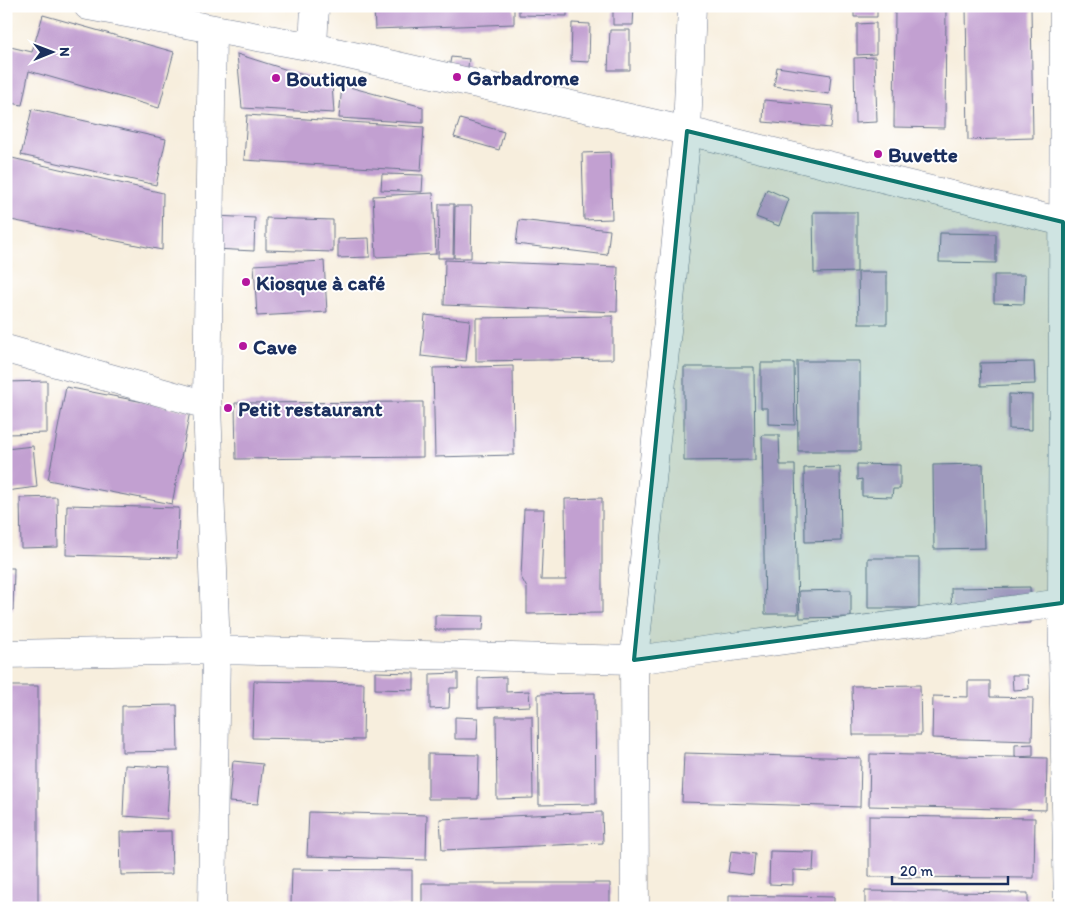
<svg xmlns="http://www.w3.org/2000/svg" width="1080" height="914" font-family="Itim,sans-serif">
<rect width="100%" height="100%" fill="#fff"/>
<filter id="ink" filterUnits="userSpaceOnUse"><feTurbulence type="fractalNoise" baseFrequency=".02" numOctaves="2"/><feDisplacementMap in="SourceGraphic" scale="10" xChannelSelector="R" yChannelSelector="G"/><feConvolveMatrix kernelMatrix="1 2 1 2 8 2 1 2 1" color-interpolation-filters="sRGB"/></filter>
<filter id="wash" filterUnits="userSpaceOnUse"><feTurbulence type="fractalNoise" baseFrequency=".0096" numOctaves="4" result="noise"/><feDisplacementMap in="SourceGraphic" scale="20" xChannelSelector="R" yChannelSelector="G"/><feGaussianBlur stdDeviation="1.12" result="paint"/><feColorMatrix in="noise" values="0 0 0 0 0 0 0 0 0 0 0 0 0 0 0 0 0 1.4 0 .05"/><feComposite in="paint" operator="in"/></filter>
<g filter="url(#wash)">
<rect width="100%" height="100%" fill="#f7eedd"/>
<g id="blocks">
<path fill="#c2a0d1" d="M 374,6 L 514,6 L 514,24 L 375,29 Z
M 519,6 L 567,6 L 567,16 L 519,15 Z
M 613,6 L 634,6 L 633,25 L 613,25 Z
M 854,6 L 877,6 L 877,17 L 854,17 Z
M 895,6 L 946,6 L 945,128 L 894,127 Z
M 966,6 L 1031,6 L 1033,138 L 968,140 Z
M 43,15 L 174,52 L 159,108 L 29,71 L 22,105 L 6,102 L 6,46 L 32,52 Z
M 572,23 L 590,24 L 589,62 L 571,61 Z
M 876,23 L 876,54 L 857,55 L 857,24 Z
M 610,30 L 630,30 L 630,70 L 608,70 Z
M 237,54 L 332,84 L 334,113 L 242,108 Z
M 451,57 L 469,59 L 466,83 L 447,80 Z
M 875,57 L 877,122 L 855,123 L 854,58 Z
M 777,67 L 831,75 L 829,94 L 774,86 Z
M 342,85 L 423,107 L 423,123 L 339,118 Z
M 764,100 L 833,106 L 831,128 L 763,122 Z
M 32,109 L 166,139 L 156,185 L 21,155 Z
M 247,115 L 424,127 L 421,171 L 244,160 Z
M 460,119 L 504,132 L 499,150 L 454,137 Z
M 610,152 L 612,219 L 584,220 L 582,153 Z
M 12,158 L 163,193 L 162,250 L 6,219 L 6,184 Z
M 382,174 L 423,175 L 422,192 L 381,190 Z
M 767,189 L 789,199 L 779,226 L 756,217 Z
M 433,193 L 436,254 L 376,257 L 373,196 Z
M 439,204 L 454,204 L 453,258 L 438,258 Z
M 455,206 L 472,206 L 471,258 L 454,258 Z
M 813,212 L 857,212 L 857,272 L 814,273 Z
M 216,216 L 255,218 L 254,251 L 214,249 Z
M 266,218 L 333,220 L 333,252 L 266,250 Z
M 519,220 L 610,230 L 607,255 L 516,244 Z
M 940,233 L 996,234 L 996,263 L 939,262 Z
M 369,238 L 370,257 L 338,258 L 338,239 Z
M 445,260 L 618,267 L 617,312 L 444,305 Z
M 324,261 L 327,312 L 257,316 L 254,265 Z
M 858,272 L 887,272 L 887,324 L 859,324 Z
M 994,275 L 1025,275 L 1024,304 L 994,303 Z
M 425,315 L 470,320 L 466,361 L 421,356 Z
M 613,316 L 613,359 L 476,361 L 476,318 Z
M 797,361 L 860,361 L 860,451 L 798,451 Z
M 1034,362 L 1035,384 L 981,386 L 980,363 Z
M 761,363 L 794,363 L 795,425 L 768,424 L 768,408 L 761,408 Z
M 513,366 L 514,455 L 435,457 L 433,368 Z
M 684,367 L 754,367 L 755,460 L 684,461 Z
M 47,381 L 47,433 L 6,434 L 6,382 Z
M 66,387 L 190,411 L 172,504 L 48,480 Z
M 1009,394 L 1032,395 L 1032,430 L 1009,429 Z
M 423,402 L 423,457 L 236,459 L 235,403 Z
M 762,435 L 779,435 L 780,465 L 795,465 L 798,614 L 765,614 Z
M 33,446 L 37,487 L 6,491 L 6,449 Z
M 857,464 L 900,465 L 900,489 L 893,489 L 892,497 L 862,496 L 862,479 L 857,480 Z
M 983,464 L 985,548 L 934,549 L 933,465 Z
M 840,467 L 841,541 L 805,542 L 804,468 Z
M 57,497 L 58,547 L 21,548 L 20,498 Z
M 602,498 L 602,613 L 527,614 L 527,588 L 521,577 L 524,509 L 544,509 L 541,580 L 566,580 L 565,499 Z
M 67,505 L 179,508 L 177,558 L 66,555 Z
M 868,558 L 919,558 L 919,608 L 868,608 Z
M 6,568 L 14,568 L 13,610 L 6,610 Z
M 1030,587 L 1031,623 L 952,625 L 951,588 Z
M 851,590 L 851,617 L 800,618 L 799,591 Z
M 435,615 L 484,616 L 483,630 L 435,630 Z
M 375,672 L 414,673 L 414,690 L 375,689 Z
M 458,673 L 458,688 L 450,688 L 449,708 L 430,709 L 430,674 Z
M 1012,675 L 1028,675 L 1029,689 L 1013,690 Z
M 506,677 L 506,692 L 529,691 L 530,706 L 478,708 L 478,678 Z
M 254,681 L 364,683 L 363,740 L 252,738 Z
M 968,681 L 990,681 L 990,697 L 1033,698 L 1032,741 L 932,738 L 933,696 L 968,697 Z
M 920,685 L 921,735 L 853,735 L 852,686 Z
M 6,686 L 38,686 L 38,908 L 6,908 Z
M 595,693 L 596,804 L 539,805 L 538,694 Z
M 177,705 L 178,751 L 122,752 L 122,706 Z
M 496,716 L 532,716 L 533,798 L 497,799 Z
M 455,717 L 478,718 L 477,739 L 455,739 Z
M 1033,744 L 1033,756 L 1015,757 L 1015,745 Z
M 684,753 L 861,758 L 860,807 L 682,802 Z
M 428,754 L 479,755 L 478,799 L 428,799 Z
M 870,754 L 1047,758 L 1046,810 L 869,806 Z
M 233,761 L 263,764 L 258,804 L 229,802 Z
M 125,765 L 170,767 L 167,819 L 123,816 Z
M 309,812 L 427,815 L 426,860 L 307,856 Z
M 602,812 L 603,843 L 442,850 L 440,819 Z
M 869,816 L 1035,818 L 1034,878 L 869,877 Z
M 171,831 L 172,874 L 121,875 L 120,832 Z
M 731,851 L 755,854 L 753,875 L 728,872 Z
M 770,851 L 814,852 L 813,871 L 793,870 L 793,885 L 769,884 Z
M 292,869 L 412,870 L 412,906 L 291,905 Z
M 422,883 L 610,883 L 610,908 L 422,908 Z
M 865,891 L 1028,893 L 1028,908 L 865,908 Z
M 729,895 L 834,897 L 834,908 L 729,908 Z"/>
</g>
</g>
<g filter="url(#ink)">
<use href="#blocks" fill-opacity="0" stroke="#68728a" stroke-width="1"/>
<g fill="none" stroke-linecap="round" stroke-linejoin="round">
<defs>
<path id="minor" d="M 88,6 L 313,47 L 687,131 L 1063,222
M 1064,6 L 1062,603 L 1068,908
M 313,47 L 315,6
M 6,349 L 207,405
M 6,654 L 216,650 L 634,660 L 1062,603 L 1074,604
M 212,908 L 216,650 L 207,405 L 212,29
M 635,908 L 634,660 L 687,131 L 692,6"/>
</defs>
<use href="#minor" stroke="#68728a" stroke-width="29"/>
<use href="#minor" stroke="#fff" stroke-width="28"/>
</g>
</g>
<path fill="#0f766e" fill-opacity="0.2" stroke="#0f766e" stroke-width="4" stroke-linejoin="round" d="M 687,131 L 1063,222 L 1062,603 L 634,660 Z"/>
<g fill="#b5179e" stroke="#fff" stroke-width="2">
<circle cx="457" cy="77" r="5"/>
<circle cx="276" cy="78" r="5"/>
<circle cx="878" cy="154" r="5"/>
<circle cx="246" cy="282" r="5"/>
<circle cx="243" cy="346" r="5"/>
<circle cx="228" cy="408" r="5"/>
</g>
<g text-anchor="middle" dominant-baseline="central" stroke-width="4" stroke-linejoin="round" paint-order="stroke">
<g font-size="21" font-weight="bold" fill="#1b2f5e" stroke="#fff" text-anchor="start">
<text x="467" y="77">Garbadrome</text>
<text x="286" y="78">Boutique</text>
<text x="888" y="154">Buvette</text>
<text x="256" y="282">Kiosque à café</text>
<text x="253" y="346">Cave</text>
<text x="238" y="408">Petit restaurant</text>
</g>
</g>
<rect width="1080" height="914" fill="none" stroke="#fff" stroke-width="25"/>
<g transform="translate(52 52) rotate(89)" stroke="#ffffff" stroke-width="4" paint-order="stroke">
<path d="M0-4L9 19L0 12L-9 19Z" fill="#1b2f5e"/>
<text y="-8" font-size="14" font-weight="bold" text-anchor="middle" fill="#1b2f5e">N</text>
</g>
<path d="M892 876v8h116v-8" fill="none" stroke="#1b2f5e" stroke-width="2.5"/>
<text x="900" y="876" font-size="15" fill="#1b2f5e" stroke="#ffffff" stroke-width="4" paint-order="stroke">20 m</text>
</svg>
